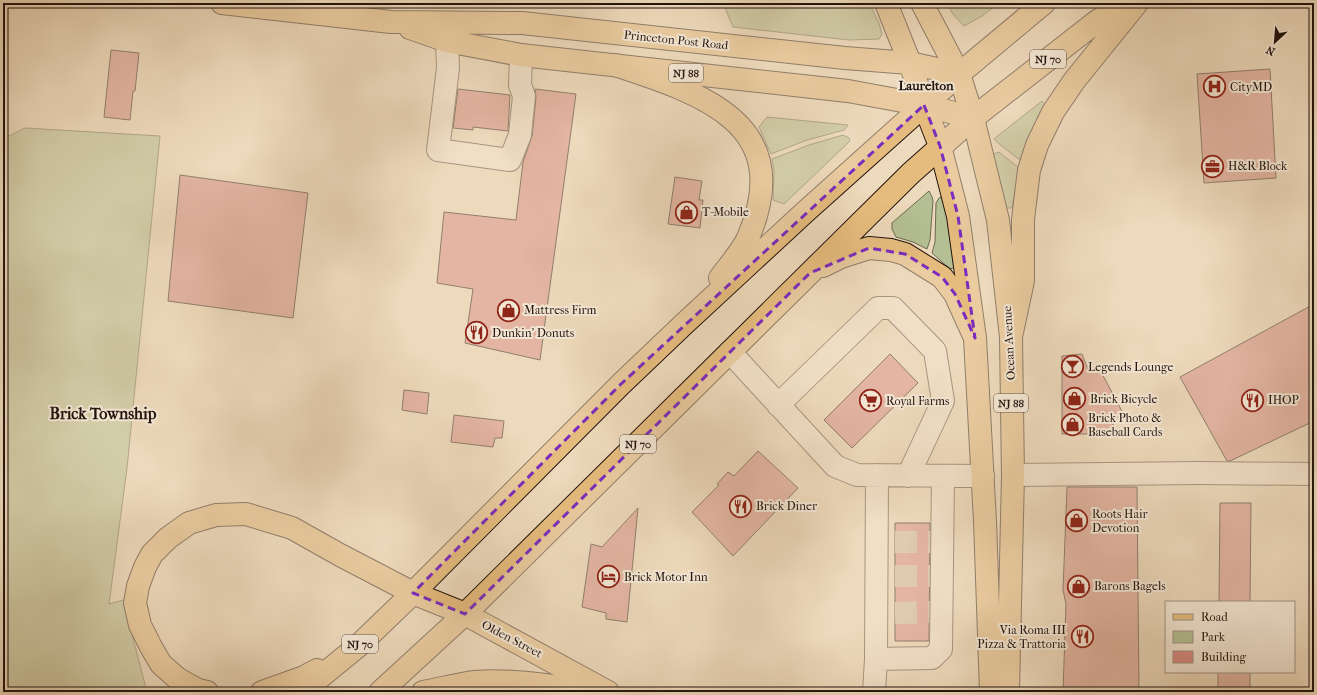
<svg xmlns="http://www.w3.org/2000/svg" width="1317" height="695" font-family="'IM FELL French Canon',serif">
<rect width="100%" height="100%" fill="#edd9bb"/>
<filter id="stains"><feTurbulence type="fractalNoise" baseFrequency=".005" numOctaves="4"/><feColorMatrix values="0 0 0 0 .2 0 0 0 0 .09 0 0 0 0 .02 0 0 0 .5 -.17"/></filter>
<radialGradient id="worn" r=".72"><stop offset=".6" stop-color="#630" stop-opacity="0"/><stop offset="1" stop-color="#630" stop-opacity=".3"/></radialGradient>
<path fill="#b4c093" stroke="#6a6a50" d="M 723,3 L 869,3 L 879,23 L 882,34 L 879,39 L 849,40 L 733,27 Z
M 950,3 L 999,3 L 982,16 L 964,26 C 958,19 948,12 950,3 Z
M 1042,101 L 1047,106 L 1021,161 L 998,143 L 994,139 Z
M 767,117 L 848,125 L 844,130 L 807,140 L 771,154 L 759,127 Z
M 25,128 L 160,136 L 127,468 L 109,604 L 123,600 L 147,692 L 3,692 L 3,139 Z
M 843,135 L 849,138 L 850,141 L 784,204 L 773,200 L 774,171 L 772,159 L 809,145 Z
M 999,152 L 1019,168 L 1012,208 L 1005,208 L 991,155 Z
M 929,191 L 932,197 L 933,201 L 930,240 L 927,249 L 913,242 L 896,237 L 892,229 L 892,223 Z
M 945,196 L 960,266 L 950,269 L 932,253 L 935,242 L 936,203 L 939,198 Z"/>
<path fill="#d78b84" stroke="#21130e" d="M 111,50 L 139,53 L 135,91 L 133,91 L 130,120 L 104,117 Z
M 1270,69 L 1276,178 L 1204,183 L 1197,74 Z
M 458,89 L 510,95 L 508,131 L 473,127 L 473,130 L 453,128 Z
M 535,89 L 576,94 L 540,360 L 465,343 L 473,289 L 437,283 L 444,212 L 516,220 L 523,162 L 532,136 L 536,97 Z
M 180,175 L 308,193 L 293,318 L 168,301 Z
M 675,177 L 702,181 L 699,200 L 703,200 L 700,228 L 668,224 Z
M 1314,304 L 1314,421 L 1230,461 L 1227,461 L 1180,377 Z
M 890,354 L 918,383 L 852,448 L 824,420 Z
M 1082,354 L 1089,372 L 1099,368 L 1124,415 L 1111,419 L 1117,434 L 1062,434 L 1062,356 Z
M 404,390 L 429,393 L 427,414 L 402,410 Z
M 454,415 L 504,421 L 502,438 L 495,438 L 493,447 L 451,442 Z
M 758,451 L 798,488 L 733,556 L 692,512 L 719,485 L 717,484 L 728,472 L 734,476 Z
M 1067,487 L 1137,487 L 1139,692 L 1063,692 L 1066,604 L 1063,590 Z
M 1220,503 L 1251,503 L 1250,602 L 1219,602 Z
M 638,508 L 627,622 L 606,619 L 606,613 L 582,607 L 591,544 L 602,547 Z
M 895,523 L 930,523 L 929,641 L 895,641 Z
M 1218,672 L 1250,672 L 1250,692 L 1218,692 Z"/>
<g fill="none" stroke-linecap="round" stroke-linejoin="round">
<path stroke="#cebba1" stroke-width="22" stroke-dasharray="22 11" stroke-linecap="butt" d="M 895,542 L 932,542
M 895,576 L 932,576
M 895,613 L 932,612"/>
<defs>
<path id="minor" d="M 447,41 L 448,68 L 438,150 L 510,160 L 520,135 L 524,96 L 520,85 L 521,55
M 730,352 L 835,466 L 857,475 L 983,476
M 778,405 L 878,308 L 893,308 L 935,351 L 943,401 L 908,476
M 1013,475 L 1198,473 L 1314,474
M 876,659 L 877,475
M 874,692 L 876,659 L 932,658 L 941,649 L 943,476"/>
<path id="major" d="M 222,3 L 391,22 L 522,23 L 845,58 L 910,63 L 959,74
M 886,3 L 910,63 L 924,105 L 940,146 L 958,216 L 975,338 L 985,521 L 991,692
M 922,3 L 959,74 L 973,118 L 998,220 L 1011,337 L 1013,475 L 1008,692
M 410,28 L 447,41 L 521,55 L 848,91 L 924,105 L 973,118
M 413,593 L 465,614 L 608,692"/>
<path id="highway" d="M 615,65 C 703,94 797,124 748,238 C 742,251 728,267 720,278
M 823,266 L 841,257 L 869,248 L 891,250 L 905,254 L 942,277 L 955,294 L 975,338
M 1011,337 L 1023,281 L 1023,219 L 1029,170 L 1037,145 L 1053,112 L 1074,81 L 1137,3
M 207,692 L 198,690 L 178,679 L 161,664 L 151,647 L 140,625 L 135,603 L 138,586 L 145,567 L 152,554 L 168,538 L 189,523 L 216,515 L 246,514 L 292,528 L 340,555 L 413,593
M 262,692 L 304,677 L 317,670
M 302,692 L 357,647 L 413,593 L 621,384 L 684,324 L 804,213 L 959,74 L 1044,3
M 380,692 L 465,614 L 911,173 L 973,118 L 1096,22 L 1124,3
M 423,692 C 440,689 458,684 475,682 C 512,679 552,685 588,692"/>
</defs>
<use href="#minor" stroke="#544439" stroke-width="24"/>
<use href="#major" stroke="#21130e" stroke-width="24"/>
<use href="#highway" stroke="#21130e" stroke-width="24"/>
<use href="#minor" stroke="#f3e6d3" stroke-width="22"/>
<use href="#major" stroke="#e6bc7e" stroke-width="22"/>
<use href="#highway" stroke="#e6bc7e" stroke-width="22"/>
</g>
<path d="M0 0H1317V695H0ZM 924,105 L 940,146 L 958,216 L 975,338 L 955,294 L 942,277 L 905,254 L 869,248 L 810,273 L 465,614 L 413,593 L 621,384 Z" fill="#edd9bb" fill-opacity=".55" fill-rule="evenodd"/>
<path fill="none" stroke="#7b2cbf" stroke-width="3" stroke-dasharray="8 5" stroke-linejoin="round" d="M 924,105 L 940,146 L 958,216 L 975,338 L 955,294 L 942,277 L 905,254 L 869,248 L 810,273 L 465,614 L 413,593 L 621,384 Z"/>
<defs>
<symbol id="hospital-ring" viewBox="-11 -11 22 22"><circle r="9.5" fill="#f3e6d3" stroke="#8f2418" stroke-width="1.5"/><path d="M-5-5h3v3.5h4V-5h3V5h-3V1.5h-4V5h-3Z" fill="#8f2418"/></symbol>
<symbol id="office-ring" viewBox="-11 -11 22 22"><circle r="9.5" fill="#f3e6d3" stroke="#8f2418" stroke-width="1.5"/><path d="M-6-3h4V-5.5h4V-3h4V5H-6ZM-1-4.5V-3h2v-1.5ZM-6 0V1H6V0Z" fill="#8f2418"/></symbol>
<symbol id="shop-ring" viewBox="-11 -11 22 22"><circle r="9.5" fill="#f3e6d3" stroke="#8f2418" stroke-width="1.5"/><path d="M-5-2.5h2.3a2.7 3.5 0 0 1 5.4 0H5L5.5 6h-11ZM-1.5-2.5h3a1.5 2.3 0 0 0-3 0Z" fill="#8f2418"/></symbol>
<symbol id="restaurant-ring" viewBox="-11 -11 22 22"><circle r="9.5" fill="#f3e6d3" stroke="#8f2418" stroke-width="1.5"/><path d="M-5-6h1v4h1v-4h1v4h1v-4h1v5L-1.5 .5V6h-2V.5L-5-1ZM5-6V6H3V1.5H1.5Q1.5-4 5-6Z" fill="#8f2418"/></symbol>
<symbol id="bar-ring" viewBox="-11 -11 22 22"><circle r="9.5" fill="#f3e6d3" stroke="#8f2418" stroke-width="1.5"/><path d="M-6-5H6L.8 .8V4.5H3.5V6h-7V4.5H-.8V.8Z" fill="#8f2418"/></symbol>
<symbol id="supermarket-ring" viewBox="-11 -11 22 22"><circle r="9.5" fill="#f3e6d3" stroke="#8f2418" stroke-width="1.5"/><path d="M-6-5.5h2.5l.6 2H6L4.5 2H-2.5L-4.4-4H-6ZM-1.5 3.2a1.3 1.3 0 1 0 .1 0ZM3 3.2a1.3 1.3 0 1 0 .1 0Z" fill="#8f2418"/></symbol>
<symbol id="hotel-ring" viewBox="-11 -11 22 22"><circle r="9.5" fill="#f3e6d3" stroke="#8f2418" stroke-width="1.5"/><path d="M-6-4.5h1.5V1H6V5H4.5V3h-9V5H-6ZM-4 0a1.8 1.8 0 1 1 3.6 0ZM.5 0V-2.5h3Q6-2.5 6 0Z" fill="#8f2418"/></symbol>
</defs>
<g fill-rule="evenodd">
<use href="#hospital-ring" x="1202" y="74" width="25" height="25"/>
<use href="#office-ring" x="1200" y="154" width="25" height="25"/>
<use href="#shop-ring" x="674" y="200" width="25" height="25"/>
<use href="#shop-ring" x="496" y="298" width="25" height="25"/>
<use href="#restaurant-ring" x="464" y="320" width="25" height="25"/>
<use href="#bar-ring" x="1060" y="354" width="25" height="25"/>
<use href="#shop-ring" x="1062" y="386" width="25" height="25"/>
<use href="#restaurant-ring" x="1240" y="388" width="25" height="25"/>
<use href="#supermarket-ring" x="858" y="388" width="25" height="25"/>
<use href="#shop-ring" x="1060" y="412" width="25" height="25"/>
<use href="#restaurant-ring" x="728" y="494" width="25" height="25"/>
<use href="#shop-ring" x="1064" y="508" width="25" height="25"/>
<use href="#hotel-ring" x="596" y="564" width="25" height="25"/>
<use href="#shop-ring" x="1066" y="574" width="25" height="25"/>
<use href="#restaurant-ring" x="1070" y="624" width="25" height="25"/>
</g>
<g text-anchor="middle" dominant-baseline="central" stroke-width="4" stroke-linejoin="round" paint-order="stroke">
<g fill="#f3e6d3" stroke="#605249" stroke-width="1">
<rect x="1030" y="50" width="36" height="18" rx="3"/>
<rect x="669" y="64" width="34" height="18" rx="3"/>
<rect x="994" y="394" width="34" height="18" rx="3"/>
<rect x="620" y="435" width="36" height="18" rx="3"/>
<rect x="342" y="635" width="36" height="18" rx="3"/>
</g>
<g font-size="11" font-weight="bold" fill="#21130e">
<text x="1048" y="59">NJ 70</text>
<text x="686" y="73">NJ 88</text>
<text x="1011" y="403">NJ 88</text>
<text x="638" y="444">NJ 70</text>
<text x="360" y="644">NJ 70</text>
</g>
<g font-size="12" fill="#21130e" stroke="#f3e6d3">
<text transform="translate(676 40) rotate(6)">Princeton Post Road</text>
<text transform="translate(1009 343) rotate(-93)">Ocean Avenue</text>
<text transform="translate(512 639) rotate(28)">Olden Street</text>
</g>
<g font-size="12" fill="#21130e" stroke="#f3e6d3" text-anchor="start">
<text x="1230" y="87">CityMD</text>
<text x="1228" y="166">H&amp;R Block</text>
<text x="702" y="212">T-Mobile</text>
<text x="524" y="310">Mattress Firm</text>
<text x="492" y="333">Dunkin' Donuts</text>
<text x="1088" y="367">Legends Lounge</text>
<text x="1090" y="399">Brick Bicycle</text>
<text x="1268" y="400">IHOP</text>
<text x="886" y="401">Royal Farms</text>
<text x="1088" y="418">Brick Photo &amp;<tspan x="1088" dy="14">Baseball Cards</tspan></text>
<text x="756" y="506">Brick Diner</text>
<text x="1092" y="514">Roots Hair<tspan x="1092" dy="14">Devotion</tspan></text>
<text x="624" y="577">Brick Motor Inn</text>
<text x="1094" y="586">Barons Bagels</text>
<text x="1066" y="630" text-anchor="end">Via Roma III<tspan x="1066" dy="14">Pizza &amp; Trattoria</tspan></text>
</g>
<g font-size="13" font-weight="bold" fill="#21130e" stroke="#f3e6d3">
<text x="926" y="85">Laurelton</text>
</g>
<g font-size="16" font-weight="bold" fill="#21130e" stroke="#f3e6d3">
<text x="103" y="413">Brick Township</text>
</g>
</g>
<rect width="1317" height="695" fill="none" stroke="#edd9bb" stroke-width="16"/>
<rect x="4" y="4" width="1309" height="687" fill="none" stroke="#21130e" stroke-width="2"/>
<rect x="8" y="8" width="1301" height="679" fill="none" stroke="#21130e"/>
<rect x="1165" y="601" width="130" height="72" fill="#f3e6d3" stroke="#9f9284"/>
<rect x="1173" y="614" width="20" height="6" fill="#e6bc7e" stroke="#9f9284"/>
<text x="1201" y="621" font-size="12" fill="#21130e">Road</text>
<rect x="1173" y="631" width="20" height="12" fill="#b4c093" stroke="#9f9284"/>
<text x="1201" y="641" font-size="12" fill="#21130e">Park</text>
<rect x="1173" y="651" width="20" height="12" fill="#d78b84" stroke="#9f9284"/>
<text x="1201" y="661" font-size="12" fill="#21130e">Building</text>
<g transform="translate(1275 42) rotate(206)" stroke="#f3e6d3" stroke-width="3" paint-order="stroke">
<path d="M0-3L7 15L0 10L-7 15Z" fill="#21130e"/>
<text y="-6" font-size="11" font-weight="bold" text-anchor="middle" fill="#21130e">N</text>
</g>
<rect width="100%" height="100%" filter="url(#stains)"/>
<rect width="100%" height="100%" fill="url(#worn)"/>
</svg>
